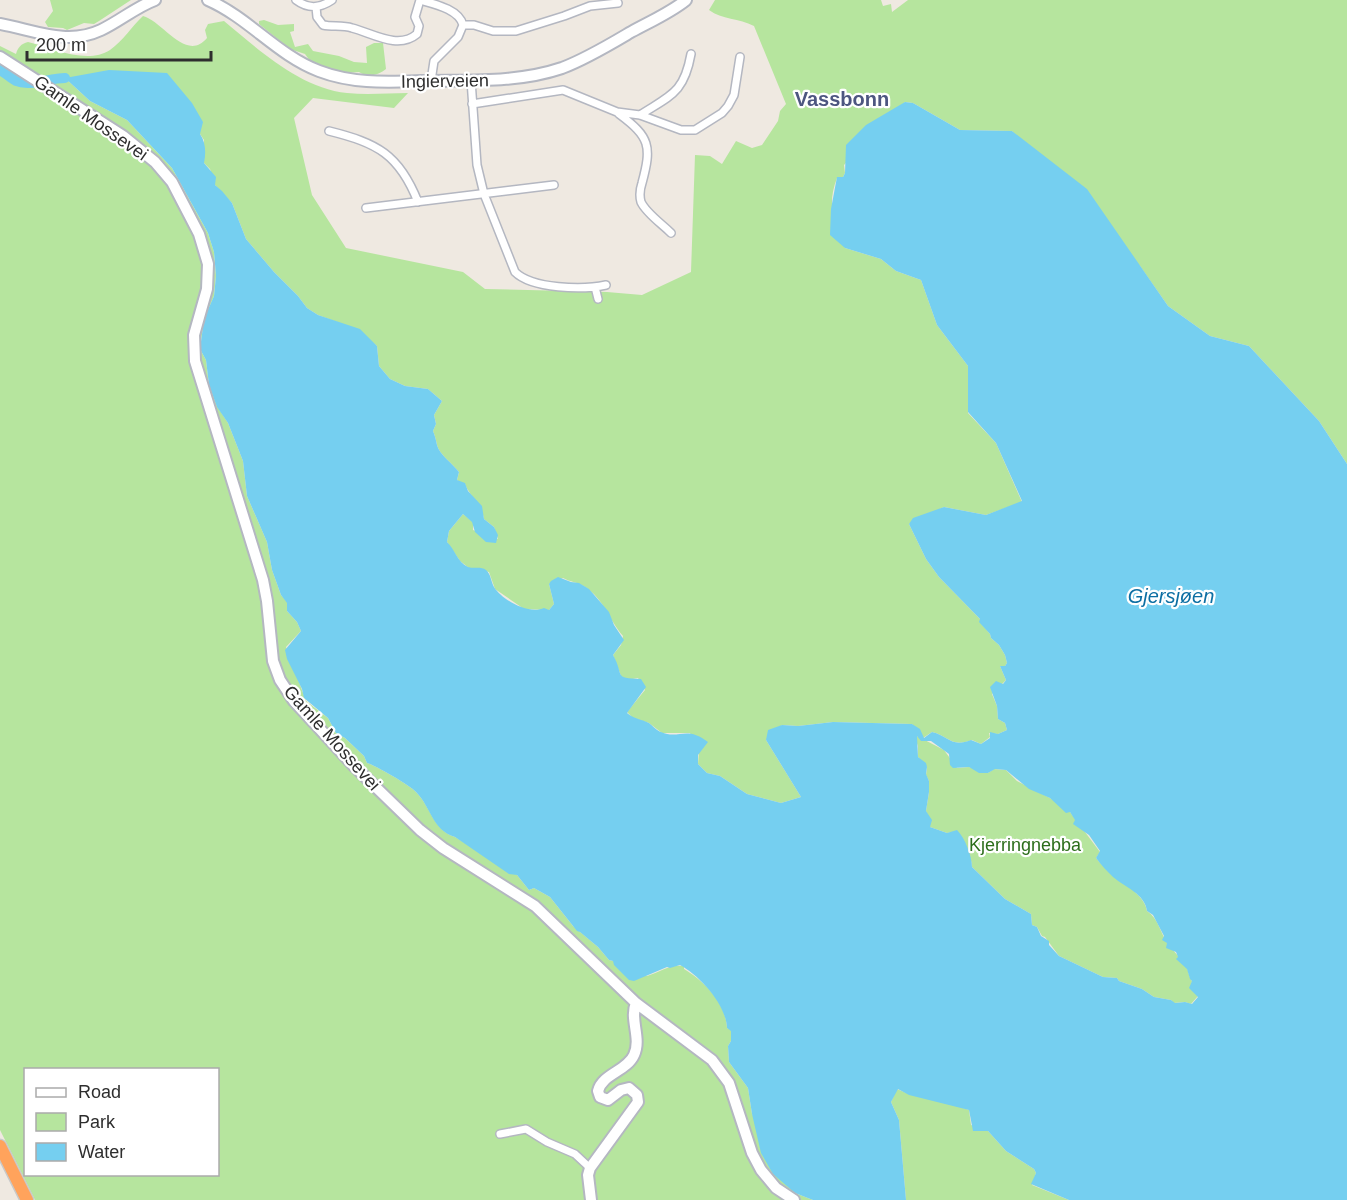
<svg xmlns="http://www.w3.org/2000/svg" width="1347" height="1200" font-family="Arial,sans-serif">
<rect width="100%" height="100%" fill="#efe9e1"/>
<path fill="#b6e59e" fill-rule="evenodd" d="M 50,0 L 131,0 L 99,21 L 94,24 L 84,23 L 67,30 L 63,28 L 48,27 L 45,22 L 53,11 Z
M 715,0 L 881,0 L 883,6 L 891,4 L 892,12 L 908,0 L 1347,0 L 1347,464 L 1319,421 L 1249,346 L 1210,336 L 1168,306 L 1140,266 L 1012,131 L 960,130 L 913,103 L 905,102 L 844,165 L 845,173 L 843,177 L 837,178 C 826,207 835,221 845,248 L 881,259 L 896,271 L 921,280 L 937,325 L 968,366 L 968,413 L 996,443 L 1022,502 L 986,515 L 944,507 L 909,524 L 926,559 L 939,577 L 980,619 L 980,622 L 990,634 L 991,638 L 999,645 L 1005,655 L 1007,663 L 1005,666 L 1000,666 L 1006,680 L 992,694 L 997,706 L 998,719 L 1005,723 L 1007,730 L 998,734 L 989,733 L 990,737 L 981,744 L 972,740 C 951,748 949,736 932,732 L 923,738 L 912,724 L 833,722 L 798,726 L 782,725 L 766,740 L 801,797 L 781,803 L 747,794 L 720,776 L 707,773 L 698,764 L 699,751 L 690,733 L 662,733 L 649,723 L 633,718 L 627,712 L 645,690 L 638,678 L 627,680 L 621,676 L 613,655 L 621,645 L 623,636 C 609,620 604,599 585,587 C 578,582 570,582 563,578 L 549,584 L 554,604 L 549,610 L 524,609 L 495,589 L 489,572 L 469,568 L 460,561 L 447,542 L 449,531 L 463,514 L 473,522 L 473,530 L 498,539 L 494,527 L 484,519 C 480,498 472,501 465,484 L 460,483 L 457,480 L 459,472 C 453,464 439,454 437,445 C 436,440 435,436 433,431 L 436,424 L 434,415 L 442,401 L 428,389 L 405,386 L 390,379 L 379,366 L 377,346 L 356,329 L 318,315 L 307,308 L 298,296 L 274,272 L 246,239 L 232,203 L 215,185 L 210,169 L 204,163 L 204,140 L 200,134 L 65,78 L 90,101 L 127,120 L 172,168 L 208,233 L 214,252 L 216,276 L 214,296 L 204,320 L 200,349 L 206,360 L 209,385 L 217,406 L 228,423 L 243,461 L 247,496 L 267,542 L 272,570 L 281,595 L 288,603 L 287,611 L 297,622 L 301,631 L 286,647 L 306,701 L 328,718 L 336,733 L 345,738 L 364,756 L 367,763 C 375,765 411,786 416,792 C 431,807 433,830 455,837 L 517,875 L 529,890 L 534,888 L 550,897 L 573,926 L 598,947 L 609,960 L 613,961 L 647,976 C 660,972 670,964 684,966 L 684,969 C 704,981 726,1003 727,1028 L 731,1030 L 731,1041 L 728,1046 L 729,1062 L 748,1088 L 752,1114 L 795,1193 L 813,1200 L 35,1200 L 0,1130 L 0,46 L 16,54 C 18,47 21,44 28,42 C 52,48 87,65 110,50 C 123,41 132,26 143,16 C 163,21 186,63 207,38 L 205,30 L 208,24 L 224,21 C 259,50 300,88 347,93 C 368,95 388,93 408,93 L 394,108 L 313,98 L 294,118 L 312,195 L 346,248 L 463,272 L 485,289 L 607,292 L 642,295 L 691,272 L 695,155 L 710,156 L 722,164 L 736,141 L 752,148 L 762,145 L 778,121 L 780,111 L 786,104 L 754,26 C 739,18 722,20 709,10 ZM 26,1070 L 218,1070 L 218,1174 L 26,1174 Z
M 264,20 L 278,25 L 294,24 L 294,31 L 290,32 L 295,47 L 308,44 L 313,51 L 339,56 L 354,62 L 367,63 L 366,47 L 374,43 L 383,43 L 386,69 C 379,75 368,78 359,72 L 347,73 L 323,67 L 310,61 L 305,54 L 290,49 L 259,24 L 259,21 Z
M 917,736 L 944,750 L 957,768 L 969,767 L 988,773 L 994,769 L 1006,770 L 1017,781 L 1050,798 L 1070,812 L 1100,852 L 1096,858 C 1109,875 1145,892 1147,911 C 1159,919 1160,933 1168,944 C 1174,952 1182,959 1187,968 C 1189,973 1189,977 1192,981 L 1191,989 L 1198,996 L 1191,1004 L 1185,1002 L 1174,1003 L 1171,1000 L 1154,997 L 1142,989 L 1119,981 L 1117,978 L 1103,977 L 1059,956 L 1045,937 L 1042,936 L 1037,927 L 1032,925 L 1031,914 L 1005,899 L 972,867 C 972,854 960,842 953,832 L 947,833 L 930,827 L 926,811 L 929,792 L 929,781 L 926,775 L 927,767 L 918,757 L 918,746 L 915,738 Z
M 897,1089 C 920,1100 946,1101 969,1110 L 971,1125 L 988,1131 L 1006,1151 L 1034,1169 L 1036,1173 L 1032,1185 L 1069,1200 L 906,1200 L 899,1120 L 891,1102 Z"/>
<path fill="#75cff0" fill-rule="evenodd" d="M 109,70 L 167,73 L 192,103 L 203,122 L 200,134 C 206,143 206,153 204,163 L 216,177 L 215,185 L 222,191 L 232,203 L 246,239 L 274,272 L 298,296 L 307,308 L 318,315 L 360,329 L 377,346 L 379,366 L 390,379 L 405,386 L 428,389 L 442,401 L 434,415 L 436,424 L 433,431 C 435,436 436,440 437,445 C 439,454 453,464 459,472 L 457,480 L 465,483 L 468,491 L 482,506 L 484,519 L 494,527 L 498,535 L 496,543 L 486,542 L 475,532 L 472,522 L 463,514 L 449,531 L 447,542 C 455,549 457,562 468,567 C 474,569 481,566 486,570 C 491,574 491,582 494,587 C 502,600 529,615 544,608 L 549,610 L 554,604 L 549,584 L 551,581 L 558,577 L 571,582 L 579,583 L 589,589 L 609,612 L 614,625 L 624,640 L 613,655 C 625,676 612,678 641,679 L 646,687 L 627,713 C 634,719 641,719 649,723 C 653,726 657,731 661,732 C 679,740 686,725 708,742 L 698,755 L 698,764 L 707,773 L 720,776 L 747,794 L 781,803 L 801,797 L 766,740 L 768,730 L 782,725 L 798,726 L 833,722 L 912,724 L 920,729 L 924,738 L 932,732 C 949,736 951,748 971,740 L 981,744 L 990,738 L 990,732 L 998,734 L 1007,730 L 1005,723 L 998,719 L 997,706 L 990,687 L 996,681 L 1003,684 L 1006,680 L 1000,666 L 1005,666 L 1007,663 L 1005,655 L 999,645 L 991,638 L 990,634 L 979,622 L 980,619 L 939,577 L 926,559 L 909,524 L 913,518 L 944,507 L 986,515 L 1022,501 L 996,443 L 968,412 L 968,366 L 937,325 L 921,280 L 896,271 L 881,259 L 845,248 L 830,235 L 831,209 L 837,177 L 843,177 L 845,173 L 846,145 L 866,125 L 905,102 L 913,103 L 960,130 L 1012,131 L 1087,189 L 1168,306 L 1210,336 L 1249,346 L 1319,421 L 1347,464 L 1347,1200 L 1069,1200 L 1031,1184 L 1036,1173 L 1034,1169 L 1006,1151 L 988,1131 L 973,1131 L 969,1110 L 909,1095 L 898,1089 L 891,1102 L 899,1120 L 906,1200 L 813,1200 L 795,1193 L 773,1174 L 761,1153 L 752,1114 L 748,1088 L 729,1062 L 728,1046 L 731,1041 L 731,1031 L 727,1028 C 726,1004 699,975 680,965 L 670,968 L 667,967 L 634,981 L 629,980 L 614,965 L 613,961 L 609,960 L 598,947 L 580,932 L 577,931 L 550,897 L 534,888 L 529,890 L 517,875 L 509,874 L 455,837 C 432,830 431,807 416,792 C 411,786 375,765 367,763 L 364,756 L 345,738 L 336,733 L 328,718 L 304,698 L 302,689 L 287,659 L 285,650 L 301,631 L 297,622 L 287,611 L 287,603 L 281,595 L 272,570 L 267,542 L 247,496 L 243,461 L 228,423 L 217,407 L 209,385 L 206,360 L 200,349 L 204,319 L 214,296 L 216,276 L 214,252 L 208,233 L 172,168 L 127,120 L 90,101 L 65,78 ZM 917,736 L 921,741 L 931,741 L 949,754 L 950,765 L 953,768 L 969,767 L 979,773 L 988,773 L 995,769 L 1006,770 L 1029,789 L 1050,798 L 1066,813 L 1070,812 L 1075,820 L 1073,824 L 1089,835 L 1100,851 L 1096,858 C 1101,865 1107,871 1113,877 C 1125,887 1145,894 1147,911 L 1153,915 L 1164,936 L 1162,940 L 1167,943 L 1166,948 L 1176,952 L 1178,957 L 1176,959 L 1187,969 L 1190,979 L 1192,981 L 1189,988 L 1198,997 L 1192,1004 L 1185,1002 L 1175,1003 L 1171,1000 L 1154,997 L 1142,989 L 1119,981 L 1117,978 L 1103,977 L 1059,956 L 1049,945 L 1049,941 L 1041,936 L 1037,927 L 1032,925 L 1031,914 L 1005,899 L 972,867 C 972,856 965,838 957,830 L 947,833 L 930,827 L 932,820 L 926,811 L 929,792 L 929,781 L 926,774 L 927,767 L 926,763 L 918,757 Z"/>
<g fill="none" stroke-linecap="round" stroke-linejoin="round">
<path stroke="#75cff0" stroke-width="10" d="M 0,70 C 5,73 11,78 16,81 C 30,87 49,78 65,78"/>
<defs>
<path id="street" d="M 296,0 C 308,9 319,9 332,0
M 420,0 C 434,4 459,9 463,25
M 316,7 L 317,17 L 323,25 C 332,27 343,25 352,28 C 372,33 398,50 417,34 L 419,26 L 415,17 L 420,0
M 463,25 L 474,25 L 493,31 L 516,31 L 564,16 L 590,6 L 618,3
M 471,80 L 477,165 L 484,194 L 515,272 C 532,289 583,290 606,285
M 431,81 L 434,61 L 458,37 L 463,25
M 472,104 L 563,90 L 617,112 L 640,115 L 681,130 L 695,130 L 722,113 L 728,106 L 734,95 L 740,57
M 619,114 C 650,137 652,146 642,183 C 640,189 639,195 641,202 C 646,213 662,224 671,233
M 640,115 C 671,95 684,93 691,54
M 329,131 C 377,143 399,154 418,202
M 366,208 L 554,185
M 595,287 L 598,299
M 500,1134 L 526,1129 L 547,1142 L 575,1154 L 590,1168"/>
<path id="secondary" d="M 208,0 C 249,18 277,55 319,71 C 353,84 387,82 422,81 C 469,80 518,83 562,68 C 586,59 609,45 631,32 C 649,22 670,13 686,0
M 0,24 C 34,30 67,46 101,30 C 120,21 136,7 155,0
M 0,57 L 123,136 L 155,162 L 172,182 L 199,234 L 208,264 L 207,289 L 194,335 L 195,361 L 263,580 L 267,601 L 273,661 L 280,680 L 294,701 L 354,766 L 420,830 L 443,848 L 535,906 L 636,1003 L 712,1060 L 729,1083 L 752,1153 L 761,1170 L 776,1188 L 794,1200
M 591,1200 L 588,1175 L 590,1168 L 638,1102 L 637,1095 L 629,1088 L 621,1090 L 608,1100 L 600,1097 L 598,1091 C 602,1074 627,1071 634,1055 C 642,1038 629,1019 636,1003"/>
<path id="highway" d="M 0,1146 L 27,1200"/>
</defs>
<use href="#street" stroke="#b4b7c1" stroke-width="10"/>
<use href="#secondary" stroke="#b4b7c1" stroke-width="14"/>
<use href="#highway" stroke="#c9c9c9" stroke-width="15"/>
<use href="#street" stroke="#fff" stroke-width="7"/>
<use href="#secondary" stroke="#fff" stroke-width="10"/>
<use href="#highway" stroke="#ffa35c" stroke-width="12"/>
</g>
<g text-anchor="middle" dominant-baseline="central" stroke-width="4.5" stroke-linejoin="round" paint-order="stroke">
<g font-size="18" fill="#2e2e2e" stroke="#fff">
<text transform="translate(445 81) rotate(-1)">Ingierveien</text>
<text transform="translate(91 118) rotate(35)">Gamle Mossevei</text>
<text transform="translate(332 738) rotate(48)">Gamle Mossevei</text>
</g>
<g font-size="18" fill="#2c6e1b" stroke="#fff">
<text x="1025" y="845">Kjerringnebba</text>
</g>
<g font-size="20" font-weight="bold" fill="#4d5680" stroke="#fff">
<text x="842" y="99">Vassbonn</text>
</g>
<g font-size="20" font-style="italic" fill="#0d6fa3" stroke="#fff">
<text x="1171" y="596">Gjersjøen</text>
</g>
</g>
<rect x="24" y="1068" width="195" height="108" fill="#ffffff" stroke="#ababab" stroke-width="1.5"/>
<rect x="36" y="1088" width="30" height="9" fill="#ffffff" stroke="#ababab" stroke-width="1.5"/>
<text x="78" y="1098" font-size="18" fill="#2e2e2e">Road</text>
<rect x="36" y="1113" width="30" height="18" fill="#b6e59e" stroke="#ababab" stroke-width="1.5"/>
<text x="78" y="1128" font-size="18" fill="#2e2e2e">Park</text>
<rect x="36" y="1143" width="30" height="18" fill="#75cff0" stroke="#ababab" stroke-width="1.5"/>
<text x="78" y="1158" font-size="18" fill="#2e2e2e">Water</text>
<path d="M27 51v9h184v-9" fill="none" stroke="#2e2e2e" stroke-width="3"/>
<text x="36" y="51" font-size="18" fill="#2e2e2e" stroke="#ffffff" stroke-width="4.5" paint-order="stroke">200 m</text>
</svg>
